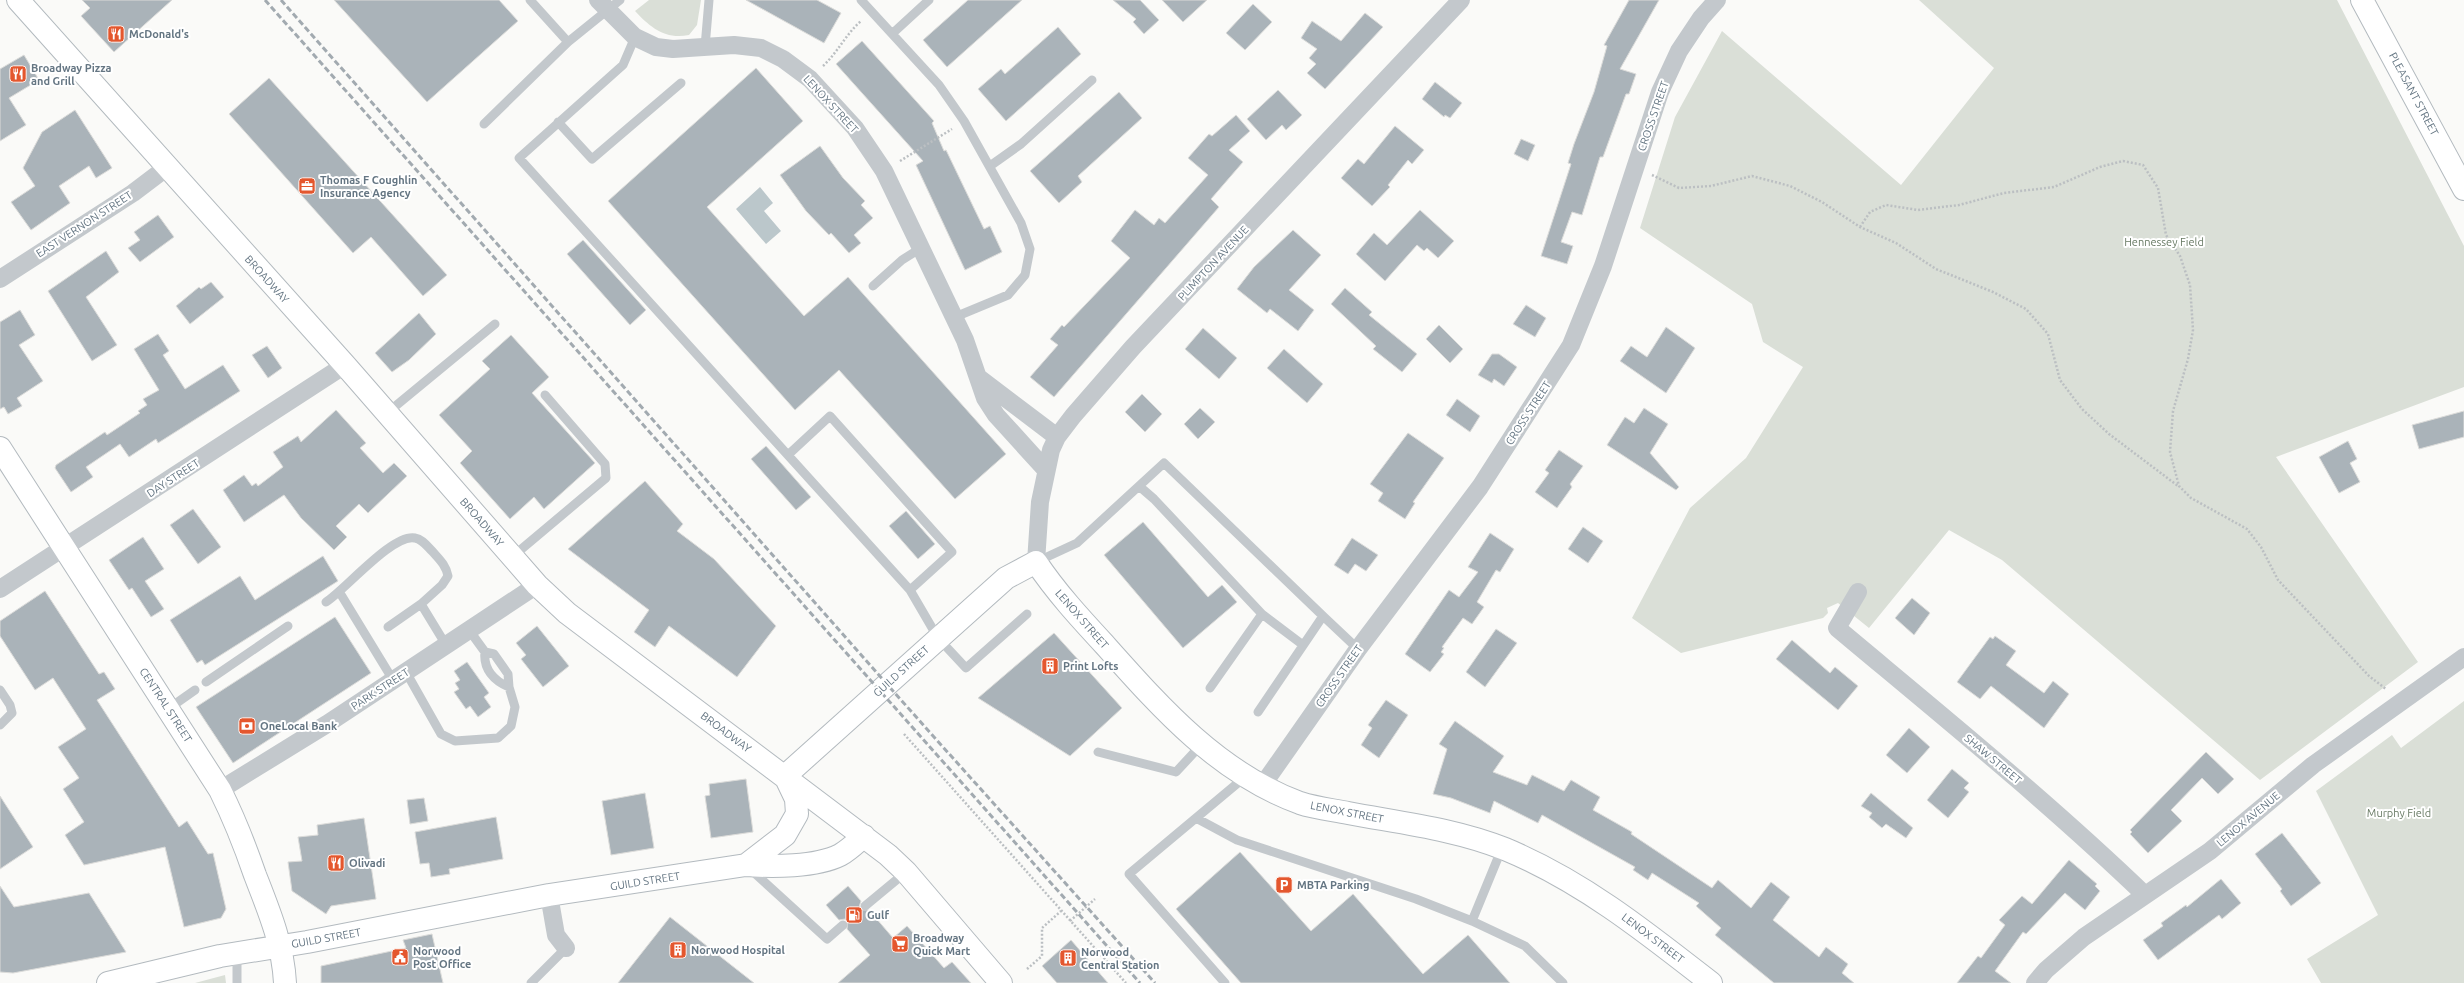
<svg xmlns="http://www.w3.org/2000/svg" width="2464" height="983" font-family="Ubuntu,sans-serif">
<rect width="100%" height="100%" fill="#fafaf8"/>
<path fill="#dadfd7" d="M 649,0 L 701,0 L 697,25 L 689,35 C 665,40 650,27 635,11 Z
M 1919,0 L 2337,0 L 2464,246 L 2464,387 L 2276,457 L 2418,662 L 2260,780 L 2002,560 L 1949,530 L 1869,628 L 1838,603 L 1827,608 L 1828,613 L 1823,618 L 1681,653 L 1632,618 L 1690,508 L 1746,458 L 1803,367 L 1763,342 L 1752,304 L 1640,228 L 1675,117 L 1722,31 L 1901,185 L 1994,68 Z
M 2464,701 L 2464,983 L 2321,983 L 2307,959 L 2378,915 L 2316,791 L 2392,735 L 2401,748 Z
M 225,975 L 226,983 L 195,983 Z"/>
<path fill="#bbc7cb" d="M 760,187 L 773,203 L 764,211 L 781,231 L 766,244 L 736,209 Z"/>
<path fill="#aab3b9" stroke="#dcdcda" d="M 82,0 L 172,0 L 114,52 L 81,16 L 90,8 Z
M 334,0 L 499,0 L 518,21 L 427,102 Z
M 746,0 L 817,0 L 841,13 L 824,43 Z
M 968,0 L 1022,0 L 947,67 L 923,40 Z
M 1113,0 L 1140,0 L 1159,20 L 1144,34 L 1133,22 L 1136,19 Z
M 1162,0 L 1207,0 L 1183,22 Z
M 1629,0 L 1659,0 L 1620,69 L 1636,74 L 1629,94 L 1626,94 L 1603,157 L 1600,157 L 1582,215 L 1572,212 L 1561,242 L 1573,246 L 1567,264 L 1541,256 L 1571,164 L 1568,163 L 1574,144 L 1594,92 L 1607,46 L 1604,45 Z
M 1253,4 L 1272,22 L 1245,50 L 1226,33 Z
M 1365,13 L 1383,27 L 1325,89 L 1307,73 L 1316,64 L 1309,58 L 1317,49 L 1301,38 L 1312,21 L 1341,41 Z
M 1058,27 L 1081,54 L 1006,121 L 978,89 L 1001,69 L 1005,74 Z
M 862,41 L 934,121 L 932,123 L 944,151 L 946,150 L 984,229 L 990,226 L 1002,252 L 965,270 L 916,165 L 923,161 L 836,64 Z
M 24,55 L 39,80 L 9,98 L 26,125 L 0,141 L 0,69 Z
M 756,68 L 803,121 L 707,207 L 804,316 L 848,277 L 1006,454 L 955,499 L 839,370 L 795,410 L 608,201 Z
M 269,78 L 447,275 L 423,296 L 371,237 L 353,253 L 229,114 Z
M 1435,82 L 1462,103 L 1450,118 L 1445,115 L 1444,117 L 1422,99 Z
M 1278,90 L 1302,115 L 1286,130 L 1282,125 L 1266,140 L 1247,119 Z
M 1119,92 L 1142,118 L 1078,176 L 1082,182 L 1059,203 L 1030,171 Z
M 75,110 L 112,168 L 96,178 L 89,166 L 59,186 L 70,203 L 31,230 L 11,202 L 35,186 L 23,168 L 42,132 Z
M 1236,115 L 1250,131 L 1229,150 L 1243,162 L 1211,199 L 1219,207 L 1054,397 L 1030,377 L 1058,345 L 1050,339 L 1062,325 L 1064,327 L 1130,258 L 1111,241 L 1135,210 L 1154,225 L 1159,218 L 1165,223 L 1208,175 L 1188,158 L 1209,134 L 1212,136 Z
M 1395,126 L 1424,150 L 1412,164 L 1408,160 L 1388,185 L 1390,187 L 1372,206 L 1341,178 L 1358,159 L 1364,164 Z
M 1521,139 L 1535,145 L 1528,161 L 1514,154 Z
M 820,146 L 843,178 L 865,201 L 861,205 L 873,218 L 854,235 L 861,243 L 849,253 L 831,233 L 829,235 L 806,211 L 780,175 Z
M 1420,210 L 1454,241 L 1438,258 L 1427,248 L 1424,251 L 1417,245 L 1385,281 L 1356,254 L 1374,233 L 1387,245 Z
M 158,215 L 174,237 L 140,262 L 128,248 L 140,240 L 134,232 Z
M 1293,230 L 1321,255 L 1289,290 L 1314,310 L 1298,331 L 1270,309 L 1267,313 L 1237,289 L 1254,267 Z
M 583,240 L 646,310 L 630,325 L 567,254 Z
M 106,251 L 119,272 L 86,297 L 117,345 L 92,361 L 48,291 Z
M 211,282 L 224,297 L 190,324 L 176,306 L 199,287 L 201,289 Z
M 1345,288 L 1372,312 L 1369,315 L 1417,354 L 1402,372 L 1373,349 L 1376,346 L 1331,304 Z
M 1526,305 L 1546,318 L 1535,337 L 1513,324 Z
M 20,310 L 35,335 L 19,345 L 43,381 L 17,398 L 22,406 L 8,414 L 4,407 L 0,409 L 0,322 Z
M 419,313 L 436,334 L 409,360 L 392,372 L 375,353 Z
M 1439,325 L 1463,349 L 1450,363 L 1426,339 Z
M 1666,327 L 1695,348 L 1666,393 L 1620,361 L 1631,346 L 1647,357 Z
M 1203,328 L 1237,358 L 1219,379 L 1185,349 Z
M 158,334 L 169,351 L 163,355 L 185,389 L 223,365 L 240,391 L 158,443 L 156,439 L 129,457 L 120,444 L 86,467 L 93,477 L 71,492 L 55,468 L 56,465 L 105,432 L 107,435 L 140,413 L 138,411 L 147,405 L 143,399 L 159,390 L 134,349 Z
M 511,335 L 549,377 L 532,393 L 595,463 L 544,509 L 534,497 L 510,519 L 460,463 L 472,451 L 439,415 L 490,369 L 482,361 Z
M 267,346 L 282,368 L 268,378 L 252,355 Z
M 1284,349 L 1323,384 L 1307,403 L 1267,368 Z
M 1492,354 L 1499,354 L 1517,367 L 1504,386 L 1494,379 L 1492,383 L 1478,375 Z
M 1142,394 L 1162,414 L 1145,432 L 1125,412 Z
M 1457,399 L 1480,416 L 1470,432 L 1446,415 Z
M 1200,408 L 1215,422 L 1198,439 L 1184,424 Z
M 1644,408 L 1668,424 L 1650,453 L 1679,487 L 1676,490 L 1607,445 L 1625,417 L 1634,423 Z
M 336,410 L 366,443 L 360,448 L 383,473 L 394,463 L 407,476 L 368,513 L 359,504 L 336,526 L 347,537 L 334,550 L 301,518 L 284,495 L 244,522 L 223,490 L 244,475 L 252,486 L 256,483 L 258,486 L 283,467 L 273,452 L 298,436 L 301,442 Z
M 2464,411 L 2464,437 L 2419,449 L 2412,425 Z
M 1408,433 L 1444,458 L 1413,502 L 1415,503 L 1405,519 L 1378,501 L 1383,493 L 1370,484 Z
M 2348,441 L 2357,459 L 2350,463 L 2360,482 L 2339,493 L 2319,457 Z
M 766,446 L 811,497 L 796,510 L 751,459 Z
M 1559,450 L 1583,466 L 1570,484 L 1572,487 L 1557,508 L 1535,492 L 1549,473 L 1545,470 Z
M 645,481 L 683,524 L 677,531 L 714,559 L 776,626 L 737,677 L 669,626 L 655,647 L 634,632 L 649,610 L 568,549 Z
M 193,509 L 221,547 L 198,564 L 170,525 Z
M 906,511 L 935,544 L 918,559 L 889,526 Z
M 1143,522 L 1208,597 L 1222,585 L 1237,602 L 1183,648 L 1104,555 Z
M 1583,527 L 1603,541 L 1588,563 L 1568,549 Z
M 1490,533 L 1514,549 L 1500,572 L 1496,570 L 1477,602 L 1484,607 L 1472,624 L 1463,618 L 1442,647 L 1444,648 L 1441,652 L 1444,654 L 1430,672 L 1405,654 L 1449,590 L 1459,597 L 1478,572 L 1468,567 Z
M 143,537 L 164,569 L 145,581 L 164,609 L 151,617 L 132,588 L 129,590 L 109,560 Z
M 1352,538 L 1378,555 L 1366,571 L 1355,564 L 1348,574 L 1334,565 Z
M 323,556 L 338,581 L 205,665 L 202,660 L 197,663 L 170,620 L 240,576 L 255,600 Z
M 45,591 L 99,674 L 104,672 L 115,689 L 97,700 L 179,827 L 187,821 L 208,854 L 213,853 L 226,909 L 221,918 L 184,927 L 165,847 L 84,865 L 65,835 L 84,822 L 63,789 L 79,778 L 58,747 L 86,729 L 53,678 L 35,690 L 0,636 L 0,621 Z
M 1912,598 L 1930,613 L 1914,635 L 1895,618 Z
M 335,617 L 371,673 L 233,763 L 196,707 Z
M 537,626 L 569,666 L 543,687 L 521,659 L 526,655 L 516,643 Z
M 1496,629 L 1517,643 L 1485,687 L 1466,672 Z
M 1054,633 L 1122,708 L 1070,756 L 978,698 Z
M 1995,636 L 2016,651 L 2006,665 L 2044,693 L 2053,681 L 2069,694 L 2044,728 L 1991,686 L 1980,699 L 1957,682 L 1990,637 L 1993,639 Z
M 1792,640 L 1830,673 L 1835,667 L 1858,686 L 1838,710 L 1776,659 Z
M 467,662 L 489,693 L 484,697 L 491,707 L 478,717 L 470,706 L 466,709 L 454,692 L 459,689 L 455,683 L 460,680 L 454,671 Z
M 1386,700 L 1408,715 L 1379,758 L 1361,745 L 1372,728 L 1368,725 Z
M 1455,721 L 1504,756 L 1493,772 L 1527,785 L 1532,775 L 1564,791 L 1571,780 L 1600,797 L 1593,810 L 1632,832 L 1631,834 L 1712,888 L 1718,880 L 1751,908 L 1771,882 L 1790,897 L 1773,920 L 1819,957 L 1826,947 L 1848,964 L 1842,973 L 1854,983 L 1774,983 L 1715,935 L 1721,928 L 1696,906 L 1699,903 L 1652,873 L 1648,880 L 1633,870 L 1635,867 L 1542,815 L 1538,823 L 1494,801 L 1490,813 L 1451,798 L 1433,794 L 1447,749 L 1439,744 Z
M 1909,728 L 1930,747 L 1907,773 L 1886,755 Z
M 2206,752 L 2234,779 L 2218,794 L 2202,778 L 2171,810 L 2182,821 L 2148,853 L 2130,834 L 2132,832 L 2130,830 Z
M 1952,769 L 1969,783 L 1964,788 L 1969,792 L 1948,818 L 1927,800 Z
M 746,779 L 753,832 L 711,838 L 705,796 L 710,795 L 709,784 Z
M 645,793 L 654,848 L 611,855 L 602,801 Z
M 1871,793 L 1913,828 L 1906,838 L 1886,824 L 1882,828 L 1869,817 L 1872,813 L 1861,806 Z
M 0,796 L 33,847 L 0,869 Z
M 424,798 L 428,821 L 410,824 L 407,800 Z
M 496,817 L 503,859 L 449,869 L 450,874 L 431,877 L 429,863 L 420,864 L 415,832 Z
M 364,818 L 376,899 L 331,906 L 326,914 L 292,891 L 288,862 L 302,861 L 298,837 L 318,835 L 317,825 Z
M 2282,833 L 2321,883 L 2291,906 L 2280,891 L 2282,889 L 2255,854 Z
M 1240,852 L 1311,931 L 1353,894 L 1423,974 L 1468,935 L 1510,983 L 1241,983 L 1176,909 Z
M 2069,860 L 2097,884 L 2095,886 L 2100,891 L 2085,910 L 2065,893 L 2026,934 L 2023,932 L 1995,971 L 2011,983 L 1957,983 L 1978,956 L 1981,958 L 2005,925 L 1999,920 L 2022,896 L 2032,904 Z
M 2221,879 L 2241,903 L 2222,919 L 2219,915 L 2158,960 L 2143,940 L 2163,926 L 2161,923 L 2186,905 L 2187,907 Z
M 0,886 L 14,907 L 89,893 L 126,952 L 13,973 L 0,972 Z
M 848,886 L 861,901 L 859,907 L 861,910 L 869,910 L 893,938 L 907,926 L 944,968 L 952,962 L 971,983 L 838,983 L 870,955 L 847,929 L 848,921 L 845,919 L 839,920 L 826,905 Z
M 670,917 L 754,983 L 618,983 Z
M 432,934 L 443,983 L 321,983 L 321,966 L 406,948 L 403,940 Z
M 1071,940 L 1108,983 L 1057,983 L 1042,966 Z"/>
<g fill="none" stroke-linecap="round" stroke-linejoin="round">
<defs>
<path id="secondary" d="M 18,0 L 345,365 L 537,585 L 567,613 L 888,855 L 906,872 L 1001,983
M 2362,0 L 2464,189
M 0,448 L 220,790 C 234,818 245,846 255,875 C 269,911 283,944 285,983
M 746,865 C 772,867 816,867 840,855 C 849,850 857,842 864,836
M 108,983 L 220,956 L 307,942 L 549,895 L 746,865 L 785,835 L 797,814 L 796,799 L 785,776 L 1006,578 L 1036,562 C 1056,592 1080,618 1104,644 C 1161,708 1218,773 1300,803 C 1315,808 1333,810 1348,813 C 1401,823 1455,829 1505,849 C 1582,881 1646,932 1711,983"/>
</defs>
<use href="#secondary" stroke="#b3babf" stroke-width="24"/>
<path stroke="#bbbfc2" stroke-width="2.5" stroke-dasharray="2 2" stroke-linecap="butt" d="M 823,66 C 838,52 846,34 861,21
M 900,161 L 952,129
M 1652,175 L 1679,188 L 1711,186 L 1752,176 L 1790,186 L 1822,202 L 1860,227 L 1896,243 L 1936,269 L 1993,292 L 2026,309 L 2048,334 L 2060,380 L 2082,409 L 2109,434 L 2178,486
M 1860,227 L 1870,212 L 1886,205 L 1918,210 L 1959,205 L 2004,193 L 2054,187 L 2100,167 L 2123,161 L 2143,165 L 2158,188 L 2166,235 L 2180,256 L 2190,285 L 2193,330 L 2188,359 L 2173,411 L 2170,452 L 2179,486 L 2191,498 L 2247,529 L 2261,547 L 2278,580 L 2369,676 L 2386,689
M 904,734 L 1126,983
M 1070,921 L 1095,899
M 1027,969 L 1042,956 L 1042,928 L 1061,911"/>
<path stroke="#c3c8cc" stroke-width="9" d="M 530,0 L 568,42
M 861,0 L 939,85 L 964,121 L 1021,223 L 1030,249 L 1025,275 L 1008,295 L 955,317
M 893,33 L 929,0
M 635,37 L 623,65 L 519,158 L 910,590 L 938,638 L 966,668 L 1027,614
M 705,47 L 709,0
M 558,122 L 592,159 L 681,83
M 484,124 L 568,42 L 620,0
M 990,166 L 1021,144 L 1092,80
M 873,286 L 902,260 L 921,248
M 387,413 L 495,324
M 789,454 L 830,416 L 952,552 L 910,590
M 1139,486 L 1154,499 L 1262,614 L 1303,645
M 512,557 L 606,478 L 605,464 L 545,395
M 1036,562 L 1077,543 L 1164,463 L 1323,616 L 1258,712
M 340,593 L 393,680
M 326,602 C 345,590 393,533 415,538 C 422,539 427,546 432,551 C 439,559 446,565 448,576 L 442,585 L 421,604 L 446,645
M 1323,616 L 1358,649
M 388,627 L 421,604
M 469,630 L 485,652
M 406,672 L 441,734 L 455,741 L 498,738 L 511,726 L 515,707 L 509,687 L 508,674 L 494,654 L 485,652 C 483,669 494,681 509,687
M 206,682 L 288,626
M 1210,688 L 1262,614
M 0,690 L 10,705 L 12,713 L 0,725
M 168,709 L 195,690
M 1098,752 L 1176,772 L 1201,745
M 1196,818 L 1237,840 L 1416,899 L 1472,921
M 1502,848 L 1472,921 L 1525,946 L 1563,983
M 750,869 L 827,939 L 843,925
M 865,906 L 906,872
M 237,953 L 237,983
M 531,983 L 566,948
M 1225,983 L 1129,874 L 1245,777"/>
<path stroke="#c3c8cc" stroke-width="18" d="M 598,0 L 635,37 L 656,47 L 673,49 L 734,45 L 761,48 L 783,59 L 810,79 L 855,128 L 884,171 L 965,340 L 985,398 L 996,415 L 1046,470
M 0,279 L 133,193 L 166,168
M 979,378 L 1057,437
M 1036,562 L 1040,502 L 1051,450 L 1057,437 L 1073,416 L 1133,347 L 1461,0
M 0,589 L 345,365
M 1858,592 L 1837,628 C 1941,715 2047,801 2145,895
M 1262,786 L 1358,649 L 1480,487 L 1571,345 L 1603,266 L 1660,92 L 1679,51 L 1701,18 L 1717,0
M 220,790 L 327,724 L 537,585
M 549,895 L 556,935 L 566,948
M 2035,983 L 2046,970 L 2084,937 L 2210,851 L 2313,765 L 2464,657"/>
<use href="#secondary" stroke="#fff" stroke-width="22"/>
<path stroke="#a2aab0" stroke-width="3" stroke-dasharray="6 3" stroke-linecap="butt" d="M 265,0 L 1140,983
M 281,0 L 925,727 L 1155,983"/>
</g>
<defs>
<symbol id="restaurant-square" viewBox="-11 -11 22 22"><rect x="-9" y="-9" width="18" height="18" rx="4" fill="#e4572e" stroke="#fff"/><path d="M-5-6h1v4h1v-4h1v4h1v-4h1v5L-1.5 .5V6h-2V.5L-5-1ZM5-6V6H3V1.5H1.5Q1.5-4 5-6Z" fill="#fff"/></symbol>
<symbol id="office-square" viewBox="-11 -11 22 22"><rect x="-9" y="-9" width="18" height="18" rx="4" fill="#e4572e" stroke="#fff"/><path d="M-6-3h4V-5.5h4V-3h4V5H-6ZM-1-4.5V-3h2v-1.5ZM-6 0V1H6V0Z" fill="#fff"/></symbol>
<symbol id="building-square" viewBox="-11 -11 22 22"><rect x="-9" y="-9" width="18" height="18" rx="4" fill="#e4572e" stroke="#fff"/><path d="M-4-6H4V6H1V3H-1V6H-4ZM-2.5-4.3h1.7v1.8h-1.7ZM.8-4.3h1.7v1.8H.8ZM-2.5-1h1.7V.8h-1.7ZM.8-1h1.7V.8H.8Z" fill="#fff"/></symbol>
<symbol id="bank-square" viewBox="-11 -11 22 22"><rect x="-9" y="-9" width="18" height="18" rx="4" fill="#e4572e" stroke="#fff"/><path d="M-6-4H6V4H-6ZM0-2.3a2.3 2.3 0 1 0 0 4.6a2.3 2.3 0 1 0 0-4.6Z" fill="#fff"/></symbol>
<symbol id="parking-square" viewBox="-11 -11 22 22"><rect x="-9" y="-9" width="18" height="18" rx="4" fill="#e4572e" stroke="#fff"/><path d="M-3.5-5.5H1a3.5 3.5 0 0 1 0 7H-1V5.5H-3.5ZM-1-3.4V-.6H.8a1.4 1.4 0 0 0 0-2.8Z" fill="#fff"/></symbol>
<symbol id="fuel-square" viewBox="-11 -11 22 22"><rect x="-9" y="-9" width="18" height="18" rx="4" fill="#e4572e" stroke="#fff"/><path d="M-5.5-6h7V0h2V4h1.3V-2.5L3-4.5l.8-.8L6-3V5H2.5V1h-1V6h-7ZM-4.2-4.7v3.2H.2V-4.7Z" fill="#fff"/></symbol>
<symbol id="supermarket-square" viewBox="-11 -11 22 22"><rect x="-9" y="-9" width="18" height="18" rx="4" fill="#e4572e" stroke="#fff"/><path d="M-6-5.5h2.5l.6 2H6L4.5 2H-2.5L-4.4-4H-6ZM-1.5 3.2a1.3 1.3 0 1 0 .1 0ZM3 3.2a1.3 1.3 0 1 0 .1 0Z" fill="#fff"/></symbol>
<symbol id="civic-square" viewBox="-11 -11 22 22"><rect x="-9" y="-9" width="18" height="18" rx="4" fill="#e4572e" stroke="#fff"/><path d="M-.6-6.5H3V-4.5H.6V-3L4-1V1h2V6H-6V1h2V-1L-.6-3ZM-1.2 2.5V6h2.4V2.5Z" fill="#fff"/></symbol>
</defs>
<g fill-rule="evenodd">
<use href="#restaurant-square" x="106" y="24" width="20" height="20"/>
<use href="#restaurant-square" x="8" y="64" width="20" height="20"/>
<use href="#office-square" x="297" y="176" width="20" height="20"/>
<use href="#building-square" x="1040" y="656" width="20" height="20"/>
<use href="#bank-square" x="237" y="716" width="20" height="20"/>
<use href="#restaurant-square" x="326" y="853" width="20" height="20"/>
<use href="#parking-square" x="1274" y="875" width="20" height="20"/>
<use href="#fuel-square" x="844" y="905" width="20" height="20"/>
<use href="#supermarket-square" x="890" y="934" width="20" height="20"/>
<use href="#building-square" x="668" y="940" width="20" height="20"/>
<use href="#civic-square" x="390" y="947" width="20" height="20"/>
<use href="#building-square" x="1058" y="948" width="20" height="20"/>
</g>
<g text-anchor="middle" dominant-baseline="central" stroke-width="4" stroke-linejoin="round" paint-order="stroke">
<g font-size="11" font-weight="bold" fill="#657683" stroke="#fff" text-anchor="start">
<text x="129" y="34">McDonald's</text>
<text x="31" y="68">Broadway Pizza<tspan x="31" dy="13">and Grill</tspan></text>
<text x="320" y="180">Thomas F Coughlin<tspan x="320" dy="13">Insurance Agency</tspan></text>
<text x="1063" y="666">Print Lofts</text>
<text x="260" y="726">OneLocal Bank</text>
<text x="349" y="863">Olivadi</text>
<text x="1297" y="885">MBTA Parking</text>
<text x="867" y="915">Gulf</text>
<text x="913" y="938">Broadway<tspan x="913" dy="13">Quick Mart</tspan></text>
<text x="691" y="950">Norwood Hospital</text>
<text x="413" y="951">Norwood<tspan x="413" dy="13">Post Office</tspan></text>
<text x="1081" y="952">Norwood<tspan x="1081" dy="13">Central Station</tspan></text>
</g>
<g font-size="11" fill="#657683" stroke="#fff">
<text transform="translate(2414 94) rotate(62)">PLEASANT STREET</text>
<text transform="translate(831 104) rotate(47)">LENOX STREET</text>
<text transform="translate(1653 116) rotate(-71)">CROSS STREET</text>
<text transform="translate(84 224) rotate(-33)">EAST VERNON STREET</text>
<text transform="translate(1213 263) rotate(-47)">PLIMPTON AVENUE</text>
<text transform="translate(267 279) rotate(48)">BROADWAY</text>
<text transform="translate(1528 413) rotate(-57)">CROSS STREET</text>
<text transform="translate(173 478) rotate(-33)">DAY STREET</text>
<text transform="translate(482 522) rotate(49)">BROADWAY</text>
<text transform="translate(1082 619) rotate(49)">LENOX STREET</text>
<text transform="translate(901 671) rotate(-42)">GUILD STREET</text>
<text transform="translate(1339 676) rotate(-55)">CROSS STREET</text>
<text transform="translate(380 689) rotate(-33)">PARK STREET</text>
<text transform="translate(166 705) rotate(57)">CENTRAL STREET</text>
<text transform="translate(726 732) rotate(37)">BROADWAY</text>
<text transform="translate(1993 759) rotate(40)">SHAW STREET</text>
<text transform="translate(1347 812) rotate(11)">LENOX STREET</text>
<text transform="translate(2248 819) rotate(-40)">LENOX AVENUE</text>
<text transform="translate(645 881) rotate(-9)">GUILD STREET</text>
<text transform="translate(326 938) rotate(-10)">GUILD STREET</text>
<text transform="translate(1653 938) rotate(37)">LENOX STREET</text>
</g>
<g font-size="11" fill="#687a64" stroke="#fff">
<text x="2164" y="242">Hennessey Field</text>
<text x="2399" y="813">Murphy Field</text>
</g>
</g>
</svg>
